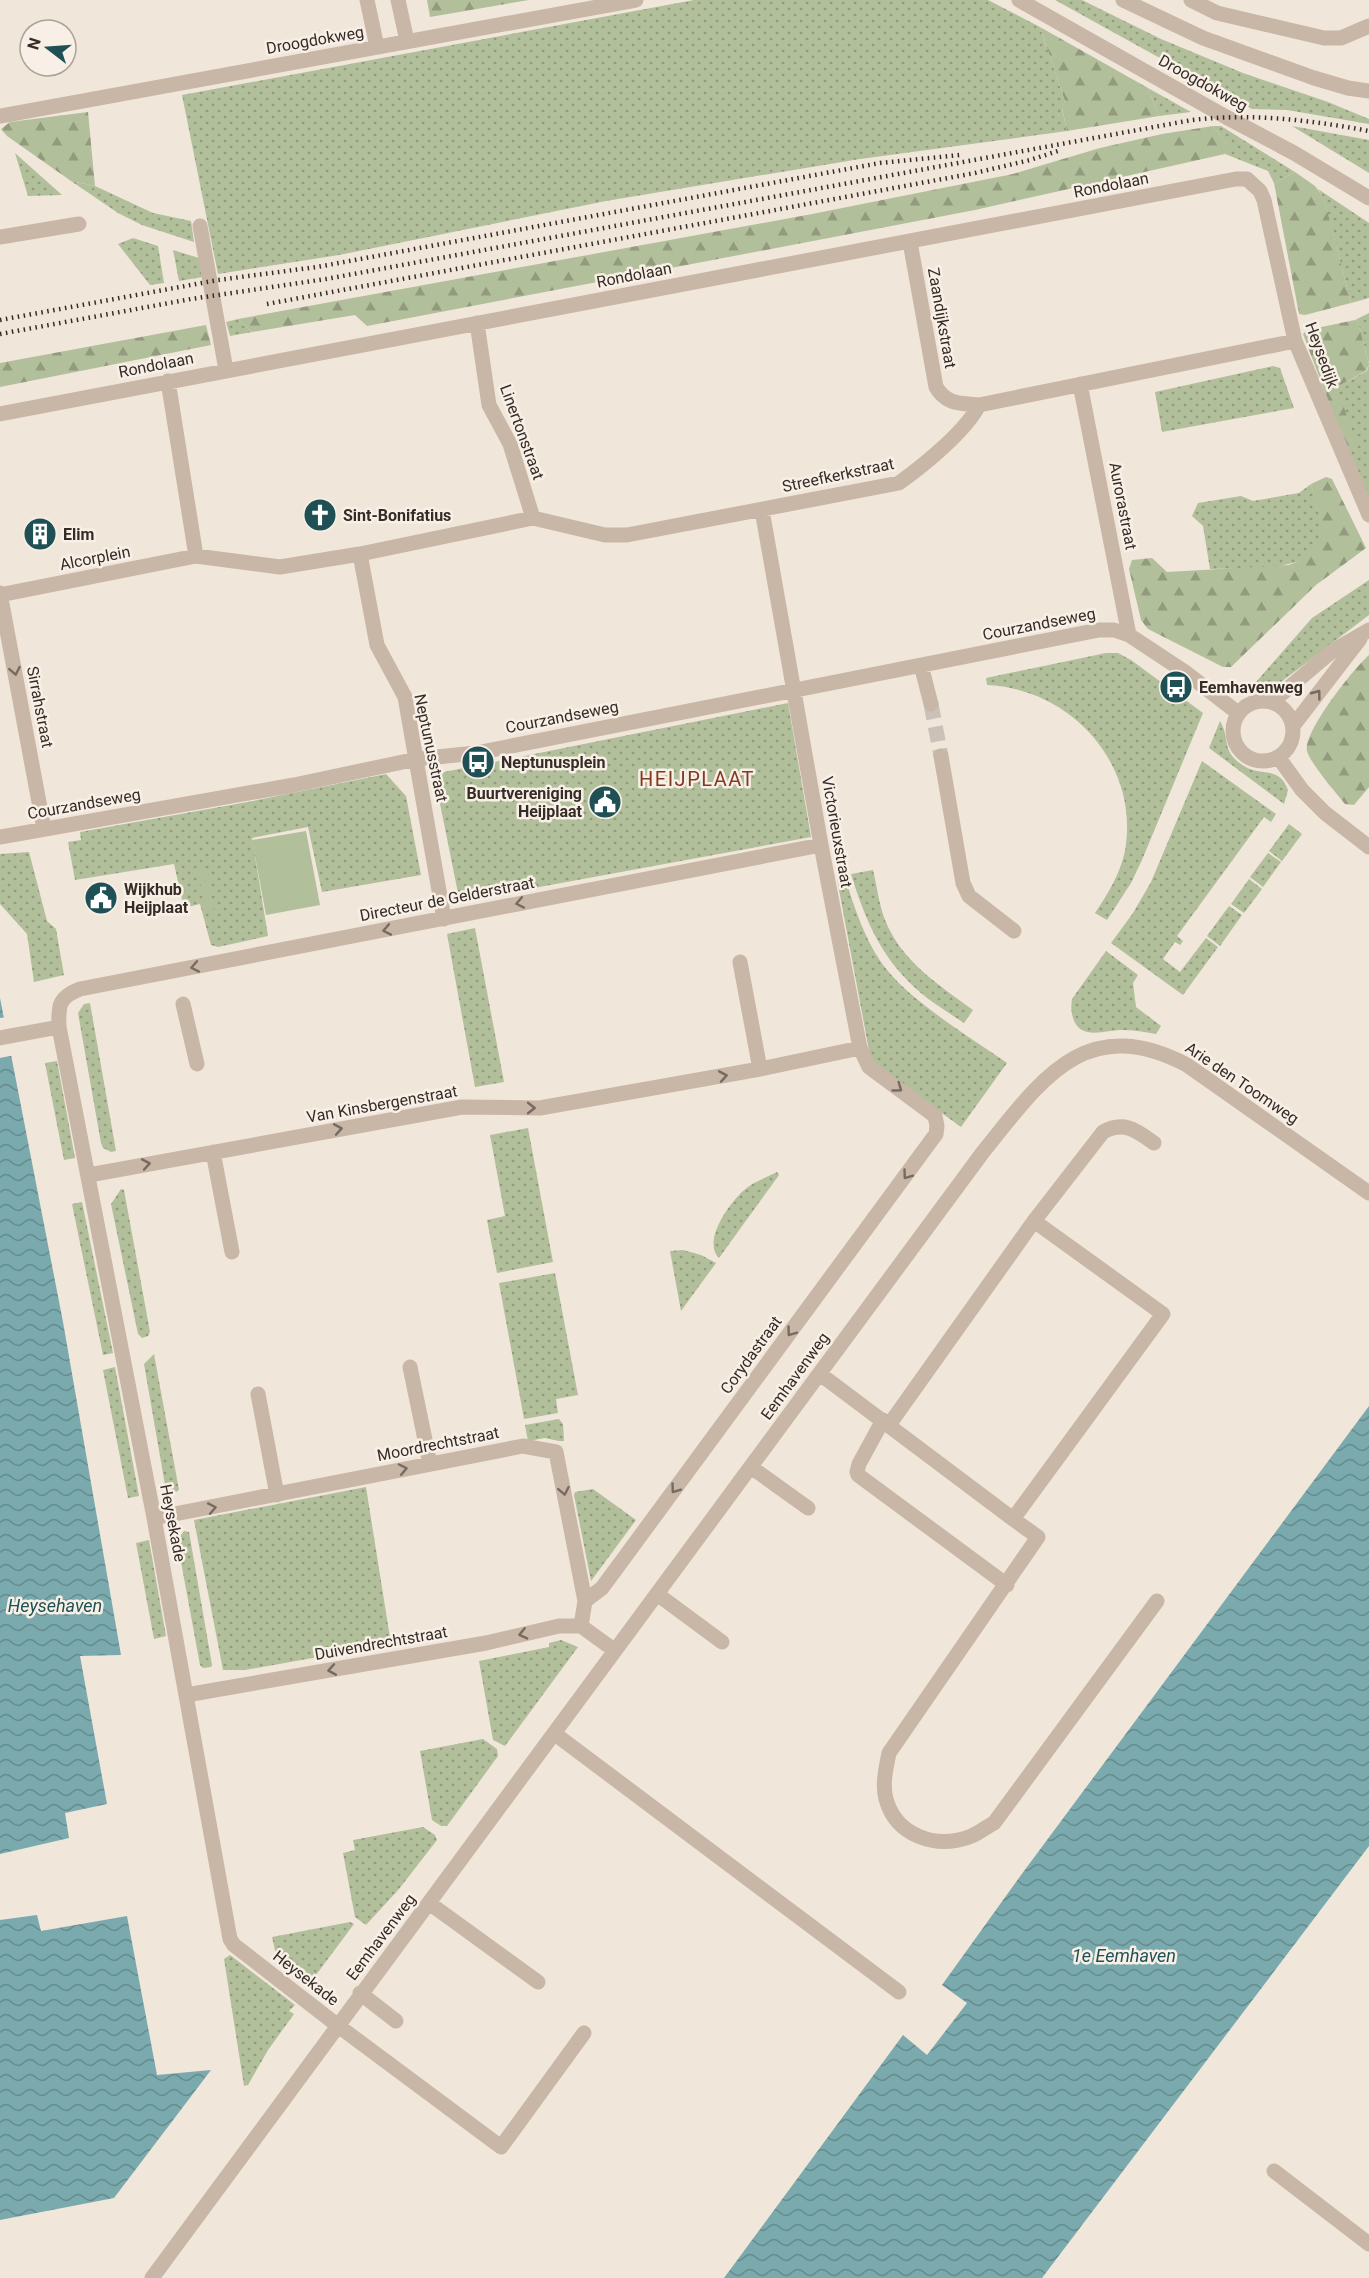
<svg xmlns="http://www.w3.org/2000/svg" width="1369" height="2278" font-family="Roboto,sans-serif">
<defs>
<pattern id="grass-dots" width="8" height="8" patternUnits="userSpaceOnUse" patternTransform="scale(1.5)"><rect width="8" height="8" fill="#b2bf9b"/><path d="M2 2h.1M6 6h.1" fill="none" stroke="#929b7e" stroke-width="1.8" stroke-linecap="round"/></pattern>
<pattern id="forest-firs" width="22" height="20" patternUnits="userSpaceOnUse" patternTransform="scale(1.5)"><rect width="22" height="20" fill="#b2bf9b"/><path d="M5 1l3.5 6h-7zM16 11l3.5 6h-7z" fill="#929b7e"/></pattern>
<pattern id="water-waves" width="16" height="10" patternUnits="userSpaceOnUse" patternTransform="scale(1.5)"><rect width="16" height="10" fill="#7aaaad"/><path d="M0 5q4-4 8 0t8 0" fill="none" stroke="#658b8d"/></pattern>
</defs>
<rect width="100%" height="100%" fill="#f1e6da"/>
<path fill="url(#grass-dots)" d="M 694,0 L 988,0 L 1040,27 L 1065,101 L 1062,109 L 1067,131 L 860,159 L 606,201 L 339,255 L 218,274 L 182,95 Z
M 1055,0 L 1082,0 L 1161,39 L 1243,73 L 1328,102 L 1369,119 L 1369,124 L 1287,110 L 1252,109 Z
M 1148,88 L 1191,112 L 1159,116 Z
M 1213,126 L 1221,126 L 1295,172 L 1274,183 L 1268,171 L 1225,154 L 1228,146 Z
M 1292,126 L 1369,140 L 1369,173 Z
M 15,153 L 62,195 L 28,196 Z
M 71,181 L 95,186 L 153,213 L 191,221 L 194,242 L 142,225 L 118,213 Z
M 1318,189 L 1369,223 L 1369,298 L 1351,303 L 1324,199 Z
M 133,238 L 158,246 L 164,283 L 150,285 L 118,244 Z
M 173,250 L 199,258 L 203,277 L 179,281 Z
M 1369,313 L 1369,500 L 1346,448 L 1337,387 L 1367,371 L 1369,364 L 1358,322 L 1355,320 Z
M 238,319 L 252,332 L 230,336 L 226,322 Z
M 1273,366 L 1280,368 L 1294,408 L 1162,432 L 1155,392 Z
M 1311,484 C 1315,500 1322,518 1322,535 C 1322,574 1236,568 1210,569 L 1203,526 L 1192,516 L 1198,503 L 1241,496 L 1253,501 L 1299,493 Z
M 1369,580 L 1369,615 L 1281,682 L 1257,691 L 1250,689 L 1312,618 Z
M 1106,653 L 1118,653 L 1131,660 L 1203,713 L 1142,860 L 1131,883 L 1107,920 L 1095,913 C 1108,894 1120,874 1125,851 C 1140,765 1072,689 987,685 L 986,678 Z
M 788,703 L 811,837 L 480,898 L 458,893 L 434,774 Z
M 1220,721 C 1231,739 1220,751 1244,766 C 1261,777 1279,765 1288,790 L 1284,804 L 1209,748 Z
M 1202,761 L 1276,814 L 1271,822 L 1264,817 L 1177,936 L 1183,941 L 1180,945 L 1175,942 L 1163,959 L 1180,972 L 1206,938 L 1218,947 L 1183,995 L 1111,943 L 1133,913 L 1151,882 Z
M 386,774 L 406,796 L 421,875 L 322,892 L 308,827 L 252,838 L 268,936 L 218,947 L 211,945 L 200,904 L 184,908 L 174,864 L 75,880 L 68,842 L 81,840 L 80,832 L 253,801 Z
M 1289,824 L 1302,834 L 1282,861 L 1269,851 Z
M 29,852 L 47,921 L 56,929 L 64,975 L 34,982 L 27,934 L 0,904 L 0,854 Z
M 1268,853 L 1281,862 L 1263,887 L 1250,877 Z
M 873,870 C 877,886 879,905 885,920 C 902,962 938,984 973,1010 L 964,1023 C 946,1011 926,999 911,984 C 879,953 864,916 851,874 Z
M 845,877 C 854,907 864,937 881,962 C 907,1000 969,1036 1007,1063 L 961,1127 L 873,1063 L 870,1056 L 837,879 Z
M 1249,879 L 1262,889 L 1244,913 L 1231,904 Z
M 1229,906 L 1242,915 L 1220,946 L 1207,936 Z
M 475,928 L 504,1082 L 475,1087 L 447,934 Z
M 1106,951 L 1138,975 L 1133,983 L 1136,1007 L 1161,1026 L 1156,1034 C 1145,1032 1134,1030 1122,1030 C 1105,1030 1080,1041 1073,1018 C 1071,1011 1071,1006 1072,999 Z
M 90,1003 L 116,1151 L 111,1152 L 103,1148 L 101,1143 L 78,1013 L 84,1004 Z
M 57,1061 L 75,1158 L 64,1160 L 45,1063 Z
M 528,1128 L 553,1262 L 497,1273 L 487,1220 L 505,1216 L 490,1135 Z
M 777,1172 L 779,1175 L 719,1258 C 702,1241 729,1204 743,1191 C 752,1182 766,1178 777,1172 Z
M 121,1189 L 124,1190 L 150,1332 L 148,1336 L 142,1338 L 138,1334 L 111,1204 Z
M 82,1202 L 113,1353 L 103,1355 L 72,1204 Z
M 683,1250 L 701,1255 L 716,1263 L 681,1311 L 670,1251 Z
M 555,1273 L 578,1395 L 556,1399 L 558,1413 L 524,1419 L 499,1283 Z
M 154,1354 L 179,1490 L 176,1492 L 165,1485 L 144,1364 Z
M 115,1367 L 139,1496 L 128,1498 L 103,1370 Z
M 559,1419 L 563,1424 L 564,1441 L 559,1441 L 545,1438 L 528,1441 L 525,1425 Z
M 366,1487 L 391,1644 L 245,1670 L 223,1670 L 194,1520 Z
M 593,1489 L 636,1520 L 591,1581 L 574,1495 L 575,1492 Z
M 184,1531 L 189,1532 L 212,1665 L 211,1667 L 203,1668 L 200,1665 L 177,1540 Z
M 149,1540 L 166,1636 L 154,1639 L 136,1543 Z
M 561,1640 L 578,1647 L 505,1746 L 493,1740 L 479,1661 L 549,1647 L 549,1643 Z
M 483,1739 L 497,1749 L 498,1756 L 447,1826 L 441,1826 L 432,1820 L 420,1751 Z
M 423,1827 L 435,1835 L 437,1840 L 399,1889 L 366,1925 L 355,1917 L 343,1853 L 355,1850 L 353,1840 Z
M 350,1922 L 354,1924 L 310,1983 L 277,1959 L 272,1937 Z
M 230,1955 L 295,2005 L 289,2011 L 294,2014 L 268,2050 L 248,2085 L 244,2086 L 224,1959 Z"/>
<path fill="url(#forest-firs)" d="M 427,0 L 529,0 L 430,17 Z
M 1040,27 L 1148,88 L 1159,116 L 1067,131 L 1062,108 L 1065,101 Z
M 88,112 L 95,186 L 71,181 L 7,136 L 1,129 L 10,122 Z
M 1213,126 L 1229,147 L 1225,154 L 975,210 L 367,326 L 355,315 L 252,332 L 238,319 L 812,214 L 1013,174 L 1100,148 L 1162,134 Z
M 1295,172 L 1315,186 L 1324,198 L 1351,303 L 1305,315 L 1299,314 L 1274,183 Z
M 1355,320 L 1358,322 L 1369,364 L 1366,371 L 1337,387 L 1355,440 L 1352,448 L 1346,448 L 1303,334 L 1307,330 Z
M 206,325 L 211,345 L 0,387 L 0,363 Z
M 1326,477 L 1332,479 L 1366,548 L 1316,585 L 1231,667 L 1223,667 L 1148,629 L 1141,620 L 1129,569 L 1132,560 L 1152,558 L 1167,572 L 1289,565 C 1336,546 1320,524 1311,484 Z
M 1369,655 L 1369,787 L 1354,805 L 1345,804 C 1337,794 1310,763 1307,751 C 1303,732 1354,668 1369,655 Z"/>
<path fill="#b2bf9b" d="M 306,831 L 320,905 L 266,915 L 252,840 Z
M 207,869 L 214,910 L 205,911 L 198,871 Z"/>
<path fill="url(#water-waves)" d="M 0,998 L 63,1322 L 121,1655 L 80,1656 L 107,1804 L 65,1813 L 69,1838 L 0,1854 Z
M 1369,1406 L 1369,1846 L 1042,2278 L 724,2278 L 903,2035 L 927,2055 L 967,2003 L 942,1985 L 1024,1871 Z
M 37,1915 L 41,1931 L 127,1916 L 157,2075 L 211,2070 L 114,2198 L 0,2220 L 0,1920 Z"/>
<path fill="#f1e6da" d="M 8,1017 L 15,1055 L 0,1058 L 0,1018 Z"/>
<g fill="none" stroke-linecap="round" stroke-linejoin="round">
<path stroke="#cbc1b6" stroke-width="15" stroke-dasharray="15 8" stroke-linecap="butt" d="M 931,704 L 941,756"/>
<path stroke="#c8b6a7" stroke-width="15" d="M 367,0 L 377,47
M 398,0 L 407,41
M 1019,0 L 1226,117 L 1294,153 L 1369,198
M 1123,0 L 1203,38 L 1314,78 L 1348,88 L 1369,91
M 1191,0 L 1217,13 L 1324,38 L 1341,38 L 1369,26
M 0,116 L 636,0
M 200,226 L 226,370
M 0,237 L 79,224
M 910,242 L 936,387 C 947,405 960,403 979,405
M 477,323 L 489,405 L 510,444 L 533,518
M 168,381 L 196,556
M 1080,384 L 1129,635
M 0,414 L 1236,179 L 1247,179 L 1260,191 L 1264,200 L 1295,341 L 1369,515
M 360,554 L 377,645 L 405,697 L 444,919
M 0,593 L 44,829
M 0,595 L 196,556 L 280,567 L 360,554 L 533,518 L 605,535 L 627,535 L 899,483 C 924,465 966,431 979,405 L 1295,341
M 921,665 L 931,704
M1233 731a30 30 0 1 1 60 0a30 30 0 1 1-60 0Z
M 1272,702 L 1331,652 L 1369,630
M 1293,726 L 1360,639
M 941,756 L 963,883 L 969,896 L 1014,931
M 1279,758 L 1302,790 L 1325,813 L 1369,847
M 0,837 L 294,785 L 417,759 L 476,753 L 1099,630 L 1114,630 L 1129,635 L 1185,672 L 1238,713
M 740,962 L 760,1069
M 183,1004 L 197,1064
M 0,1038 L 59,1027
M 213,1152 L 232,1252
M 89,1175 L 462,1107 L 540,1108 L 760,1069 L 860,1048
M 1034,1221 L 1163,1314 L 1013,1519 L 1038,1537 L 889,1753 C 886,1768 882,1784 886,1799 C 896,1836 936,1849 969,1837 C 978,1834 986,1827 994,1823 L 1157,1601
M 410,1367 L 430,1464
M 820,1374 L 1013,1519
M 258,1394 L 277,1495
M 883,1420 L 859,1464 L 857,1472 L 858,1475 L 1007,1585
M 889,1425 L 1034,1221 L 1103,1132 C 1124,1120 1137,1131 1154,1143
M 751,1467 L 808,1508
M 154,1518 L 523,1446 L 556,1452 L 585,1601 L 581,1626
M 657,1594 L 722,1642
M 585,1601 L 602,1588 L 936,1134 L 937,1126 L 935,1116 L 869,1067 L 860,1048 L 821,845 L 762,510
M 581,1626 L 614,1650
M 186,1695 L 486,1643 L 559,1626 L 581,1626
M 555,1734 L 899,1992
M 429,1903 L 538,1982
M 360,1993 L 396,2021
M 584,2033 L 501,2147 L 337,2025 L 234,1945 L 230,1939 L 154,1518 L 59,1027 C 58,1005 59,997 80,989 L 821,845
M 1274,2171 L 1369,2244
M 152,2278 L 983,1152 C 1042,1079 1085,1012 1187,1065 L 1369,1193"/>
<path stroke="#352c27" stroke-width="4.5" stroke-dasharray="1.5 4.5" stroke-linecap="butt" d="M 267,304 L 975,173 L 1030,160 L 1061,150
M 0,320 L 218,280 L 317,267 L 880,163 L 960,155
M 0,334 L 191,299 L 326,279 L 1192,120 C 1253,113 1310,120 1369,131"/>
</g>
<defs><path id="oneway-chevron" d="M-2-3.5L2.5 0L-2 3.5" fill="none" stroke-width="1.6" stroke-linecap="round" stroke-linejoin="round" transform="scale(1.5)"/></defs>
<g stroke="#776a61">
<use href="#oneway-chevron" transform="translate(15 671) rotate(79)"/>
<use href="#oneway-chevron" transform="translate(1317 694) rotate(-53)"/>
<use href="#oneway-chevron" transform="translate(520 903) rotate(169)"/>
<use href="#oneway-chevron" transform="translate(387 930) rotate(169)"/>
<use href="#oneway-chevron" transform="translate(195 967) rotate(169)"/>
<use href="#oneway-chevron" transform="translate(723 1076) rotate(-10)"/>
<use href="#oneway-chevron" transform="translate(898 1088) rotate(36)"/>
<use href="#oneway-chevron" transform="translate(531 1108)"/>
<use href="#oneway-chevron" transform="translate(338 1129) rotate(-10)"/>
<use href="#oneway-chevron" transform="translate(146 1164) rotate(-10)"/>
<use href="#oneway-chevron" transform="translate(907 1175) rotate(126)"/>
<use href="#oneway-chevron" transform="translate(791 1332) rotate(126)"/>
<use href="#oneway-chevron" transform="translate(403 1469) rotate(-12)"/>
<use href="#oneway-chevron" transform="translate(675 1489) rotate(126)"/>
<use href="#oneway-chevron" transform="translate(564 1491) rotate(79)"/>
<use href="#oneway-chevron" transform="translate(212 1508) rotate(-11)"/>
<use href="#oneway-chevron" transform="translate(523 1634) rotate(167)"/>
<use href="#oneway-chevron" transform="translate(332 1670) rotate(170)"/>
</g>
<defs>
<symbol id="church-disc" viewBox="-11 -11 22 22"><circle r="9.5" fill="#1e5055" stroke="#f8f0e6"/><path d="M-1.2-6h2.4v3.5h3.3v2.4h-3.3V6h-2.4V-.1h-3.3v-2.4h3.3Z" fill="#fff"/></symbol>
<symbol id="building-disc" viewBox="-11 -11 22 22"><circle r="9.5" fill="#1e5055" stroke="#f8f0e6"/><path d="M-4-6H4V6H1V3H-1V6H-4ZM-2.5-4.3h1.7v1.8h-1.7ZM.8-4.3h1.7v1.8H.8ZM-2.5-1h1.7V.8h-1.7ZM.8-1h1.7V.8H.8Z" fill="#fff"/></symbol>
<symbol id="bus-disc" viewBox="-11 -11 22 22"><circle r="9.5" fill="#1e5055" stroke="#f8f0e6"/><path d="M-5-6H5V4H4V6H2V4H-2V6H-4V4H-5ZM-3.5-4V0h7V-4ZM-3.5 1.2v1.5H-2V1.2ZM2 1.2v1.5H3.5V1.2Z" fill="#fff"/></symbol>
<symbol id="civic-disc" viewBox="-11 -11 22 22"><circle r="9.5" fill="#1e5055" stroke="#f8f0e6"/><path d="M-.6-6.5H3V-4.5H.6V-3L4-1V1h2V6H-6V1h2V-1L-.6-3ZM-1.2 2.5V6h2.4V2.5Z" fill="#fff"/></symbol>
</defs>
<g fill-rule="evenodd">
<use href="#church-disc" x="301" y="496" width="38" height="38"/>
<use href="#building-disc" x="21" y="515" width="38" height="38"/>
<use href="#bus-disc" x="1157" y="668" width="38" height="38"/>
<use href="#bus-disc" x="459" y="743" width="38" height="38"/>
<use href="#civic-disc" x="586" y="783" width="38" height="38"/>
<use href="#civic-disc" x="82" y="879" width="38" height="38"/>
</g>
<g text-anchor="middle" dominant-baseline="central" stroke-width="5" stroke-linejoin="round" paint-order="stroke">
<g font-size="16" fill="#352c27" stroke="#f8f0e6">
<text transform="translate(315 40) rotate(-10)">Droogdokweg</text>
<text transform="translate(1203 83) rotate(29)">Droogdokweg</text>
<text transform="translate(1111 185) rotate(-11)">Rondolaan</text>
<text transform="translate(634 275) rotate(-11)">Rondolaan</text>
<text transform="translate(942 318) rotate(80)">Zaandijkstraat</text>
<text transform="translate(1322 355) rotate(70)">Heysedijk</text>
<text transform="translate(156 365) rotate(-11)">Rondolaan</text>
<text transform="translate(522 432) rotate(70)">Linertonstraat</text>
<text transform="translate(838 475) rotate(-12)">Streefkerkstraat</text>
<text transform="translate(1123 506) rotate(79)">Aurorastraat</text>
<text transform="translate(95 558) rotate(-11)">Alcorplein</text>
<text transform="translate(1039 624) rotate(-11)">Courzandseweg</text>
<text transform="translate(40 707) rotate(79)">Sirrahstraat</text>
<text transform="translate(562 717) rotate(-11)">Courzandseweg</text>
<text transform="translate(431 748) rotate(78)">Neptunusstraat</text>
<text transform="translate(84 804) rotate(-10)">Courzandseweg</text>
<text transform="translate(837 832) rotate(80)">Victorieuxstraat</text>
<text transform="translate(447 899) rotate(-11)">Directeur de Gelderstraat</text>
<text transform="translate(1242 1083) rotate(34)">Arie den Toomweg</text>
<text transform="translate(382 1104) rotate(-10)">Van Kinsbergenstraat</text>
<text transform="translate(751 1355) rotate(-54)">Corydastraat</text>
<text transform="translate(795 1376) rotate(-54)">Eemhavenweg</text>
<text transform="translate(438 1444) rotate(-11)">Moordrechtstraat</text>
<text transform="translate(173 1523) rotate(79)">Heysekade</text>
<text transform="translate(381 1643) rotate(-10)">Duivendrechtstraat</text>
<text transform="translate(381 1937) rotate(-53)">Eemhavenweg</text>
<text transform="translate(306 1978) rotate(38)">Heysekade</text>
</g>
<g font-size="16" font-weight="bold" fill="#352c27" stroke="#f8f0e6" text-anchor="start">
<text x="343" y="515">Sint-Bonifatius</text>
<text x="63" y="534">Elim</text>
<text x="1199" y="687">Eemhavenweg</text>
<text x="501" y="762">Neptunusplein</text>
<text x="582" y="793" text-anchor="end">Buurtvereniging<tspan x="582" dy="18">Heijplaat</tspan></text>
<text x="124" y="889">Wijkhub<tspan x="124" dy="18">Heijplaat</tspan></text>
</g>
<g font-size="18" font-style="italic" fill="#1e5055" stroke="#f8f0e6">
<text x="55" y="1605">Heysehaven</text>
<text x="1124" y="1955">1e Eemhaven</text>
</g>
<g font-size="20" letter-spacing="1.5" fill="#813b23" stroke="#f8f0e6">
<text x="697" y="779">HEIJPLAAT</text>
</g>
</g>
<g transform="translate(48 48) rotate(287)"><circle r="28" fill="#f8f0e6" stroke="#aaa29a" stroke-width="1.5"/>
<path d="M0-4.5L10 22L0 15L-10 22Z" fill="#1e5055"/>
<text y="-9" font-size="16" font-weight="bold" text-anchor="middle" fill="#352c27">N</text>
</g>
</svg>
